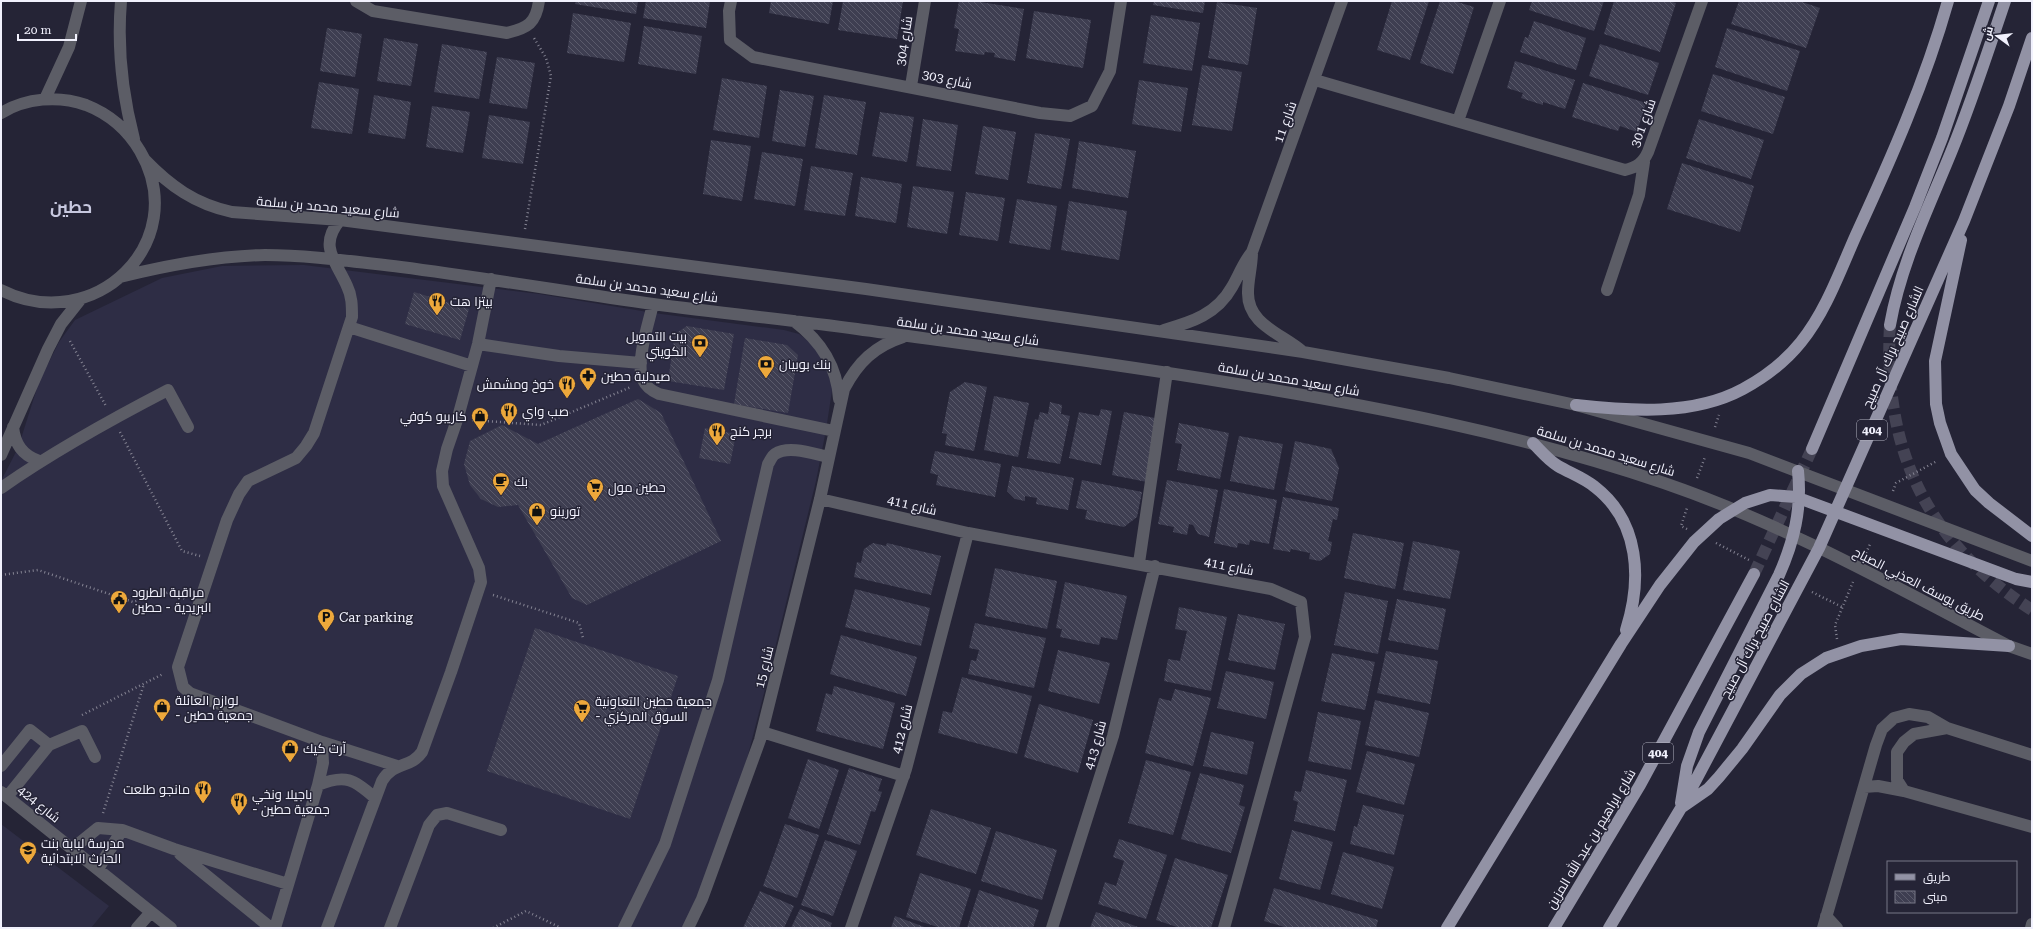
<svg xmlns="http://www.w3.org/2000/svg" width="2033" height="929" font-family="'Roboto Serif',Cairo,serif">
<defs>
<pattern id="building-back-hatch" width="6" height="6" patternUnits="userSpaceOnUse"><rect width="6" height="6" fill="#3e3e51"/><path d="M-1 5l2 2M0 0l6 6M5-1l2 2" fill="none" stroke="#5a5a6b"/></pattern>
</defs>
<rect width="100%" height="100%" fill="#252436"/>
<path fill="#2e2d45" d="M 304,265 L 539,294 L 654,313 L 784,330 L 799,334 L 816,347 L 827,364 L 833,384 L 826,430 L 816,481 L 765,689 L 732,817 L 688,928 L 171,928 L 1,791 L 1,481 L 18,448 L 39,382 L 59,342 L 75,320 L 162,278 L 222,266 Z
M 1,824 L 109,906 L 91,928 L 1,928 Z"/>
<path fill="url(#building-back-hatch)" d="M 576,1 L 638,1 L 636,14 L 575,4 Z
M 646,1 L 710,1 L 706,28 L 643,18 Z
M 771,1 L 833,1 L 829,24 L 769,13 Z
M 843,1 L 903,1 L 897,39 L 838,30 Z
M 959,1 L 974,1 L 1024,9 L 1015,61 L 994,57 L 995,53 L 985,52 L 984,55 L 955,51 L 959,29 L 954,28 Z
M 1154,1 L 1205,1 L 1203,13 L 1153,5 Z
M 1392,1 L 1429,1 L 1410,60 L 1377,50 Z
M 1440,1 L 1454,1 L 1474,7 L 1453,74 L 1420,63 Z
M 1532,1 L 1604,1 L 1594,31 L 1529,10 Z
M 1614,1 L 1669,1 L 1676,3 L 1660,52 L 1604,34 Z
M 1739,1 L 1799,1 L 1820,8 L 1806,48 L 1731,24 Z
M 1217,2 L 1257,8 L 1248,65 L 1208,58 Z
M 1034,11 L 1091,20 L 1083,68 L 1026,58 Z
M 573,13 L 631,23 L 624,62 L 567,53 Z
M 1151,15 L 1200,23 L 1192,71 L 1143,63 Z
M 1534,21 L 1586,38 L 1576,70 L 1520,52 L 1525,37 L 1528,38 Z
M 644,26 L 702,36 L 696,74 L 638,64 Z
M 327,28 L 362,34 L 355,77 L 320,71 Z
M 1727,28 L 1800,51 L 1787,91 L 1715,67 Z
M 384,38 L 418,44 L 411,86 L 377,81 Z
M 442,44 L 487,52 L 479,99 L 434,92 Z
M 1600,44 L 1659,63 L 1648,95 L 1589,76 Z
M 497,57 L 535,63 L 527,109 L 489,103 Z
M 1515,61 L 1575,80 L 1565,109 L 1543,102 L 1543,105 L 1521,98 L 1523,93 L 1507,88 Z
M 1202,65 L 1242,72 L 1232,131 L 1192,125 Z
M 1713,74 L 1785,97 L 1773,134 L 1701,111 Z
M 722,78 L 767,86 L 759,138 L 713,130 Z
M 1139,80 L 1188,88 L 1181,132 L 1132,124 Z
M 319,82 L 359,89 L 352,134 L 311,128 Z
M 1583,83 L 1646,103 L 1637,132 L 1620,126 L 1618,131 L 1572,117 Z
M 780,90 L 814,96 L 805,147 L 772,141 Z
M 374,95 L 411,102 L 405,139 L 368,133 Z
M 824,95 L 866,102 L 857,155 L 815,148 Z
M 432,106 L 470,112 L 463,153 L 426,147 Z
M 880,112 L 914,117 L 907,162 L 872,156 Z
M 489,115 L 530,122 L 523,164 L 482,158 Z
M 923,119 L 958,125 L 951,171 L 916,166 Z
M 1699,119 L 1764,140 L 1751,179 L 1686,158 Z
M 983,126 L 1016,132 L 1008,180 L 975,174 Z
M 1035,133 L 1070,139 L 1061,189 L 1027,183 Z
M 711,140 L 751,146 L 742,201 L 703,194 Z
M 1079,141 L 1136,151 L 1128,198 L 1072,188 Z
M 762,152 L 803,159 L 795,206 L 754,199 Z
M 1682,163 L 1754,186 L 1740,232 L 1667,209 Z
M 811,166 L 853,173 L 845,216 L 804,210 Z
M 861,177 L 902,184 L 896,223 L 855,216 Z
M 913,186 L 954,192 L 947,234 L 907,227 Z
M 966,192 L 1005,198 L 998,241 L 959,235 Z
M 1017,199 L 1057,206 L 1050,250 L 1009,243 Z
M 1069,201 L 1127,211 L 1119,260 L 1061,250 Z
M 414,292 L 469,309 L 460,340 L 405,324 Z
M 687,326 L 734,334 L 724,390 L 668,381 L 675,334 Z
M 745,338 L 787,345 L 798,355 L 788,413 L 734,404 Z
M 965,382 L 987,387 L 974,451 L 945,445 L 947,434 L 942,433 L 950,392 Z
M 994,396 L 1029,403 L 1018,457 L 984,450 Z
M 638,399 L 661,413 L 721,541 L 587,605 L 572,598 L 518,505 L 498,507 L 481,499 L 470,485 L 464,464 L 470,441 L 502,425 L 538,444 Z
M 1050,402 L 1062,405 L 1061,414 L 1070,416 L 1060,464 L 1027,458 L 1035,419 L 1038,420 L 1040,412 L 1048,414 Z
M 1101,409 L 1112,411 L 1101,465 L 1069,458 L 1079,412 L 1099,416 Z
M 1124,412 L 1160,419 L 1147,482 L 1112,475 Z
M 1179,423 L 1229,433 L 1220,479 L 1177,470 L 1182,444 L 1175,443 Z
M 705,428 L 736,434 L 730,464 L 699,458 Z
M 1239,436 L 1283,444 L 1274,490 L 1230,481 Z
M 1295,441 L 1331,449 L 1339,468 L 1332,501 L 1285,491 Z
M 935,451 L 1001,464 L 995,497 L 936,485 L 938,475 L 930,473 Z
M 1012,466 L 1074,478 L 1068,510 L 1036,504 L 1037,498 L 1025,496 L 1025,501 L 1015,499 L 1007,491 Z
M 1082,480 L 1142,492 L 1137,517 L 1124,527 L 1085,519 L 1087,510 L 1076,508 Z
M 1167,480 L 1218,490 L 1209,537 L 1198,534 L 1193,525 L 1189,524 L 1187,535 L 1173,532 L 1174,527 L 1158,524 Z
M 1224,489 L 1277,500 L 1269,544 L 1250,540 L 1249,545 L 1238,543 L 1237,548 L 1214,543 Z
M 1283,497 L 1339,508 L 1337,520 L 1333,519 L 1328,541 L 1332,542 L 1330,554 L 1320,561 L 1309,559 L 1310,553 L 1291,549 L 1290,552 L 1273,549 Z
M 1353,533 L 1404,543 L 1395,589 L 1344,578 Z
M 1413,541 L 1460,551 L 1450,599 L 1403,590 Z
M 873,543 L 886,546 L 887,543 L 941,556 L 931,595 L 854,577 L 857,562 L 861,563 L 864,549 Z
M 995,568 L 1057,581 L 1047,629 L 985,616 Z
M 1065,582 L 1127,596 L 1117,640 L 1101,637 L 1099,645 L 1060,637 L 1062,629 L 1056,628 Z
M 855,589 L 930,608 L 921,646 L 845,627 Z
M 1345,592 L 1388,601 L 1378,654 L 1334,645 Z
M 1397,599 L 1446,609 L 1438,650 L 1388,640 Z
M 1179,607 L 1227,617 L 1211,691 L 1164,681 L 1168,659 L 1180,661 L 1187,631 L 1175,629 Z
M 1238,614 L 1285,624 L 1275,670 L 1228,660 Z
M 975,623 L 1046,638 L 1034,688 L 968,674 L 971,660 L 976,661 L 979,650 L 969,648 Z
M 535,628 L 678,676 L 630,819 L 487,771 Z
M 841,635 L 917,657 L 906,696 L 830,674 Z
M 1058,650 L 1110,663 L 1099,704 L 1048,691 Z
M 1386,651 L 1438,661 L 1430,704 L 1377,693 Z
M 1332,653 L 1375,662 L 1365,710 L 1321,701 Z
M 1226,671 L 1274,682 L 1266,719 L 1217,708 Z
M 962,677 L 1032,696 L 1017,754 L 938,733 L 943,711 L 952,713 Z
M 834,686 L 895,703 L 883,749 L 816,731 L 826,693 L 832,695 Z
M 1175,689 L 1211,698 L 1193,766 L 1145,753 L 1159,698 L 1171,701 Z
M 1375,700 L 1429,713 L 1419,757 L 1365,745 Z
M 1039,704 L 1093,720 L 1078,773 L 1024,757 Z
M 1318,712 L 1361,721 L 1351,770 L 1308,761 Z
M 1211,732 L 1254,742 L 1247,775 L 1203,766 Z
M 1367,751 L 1415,764 L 1404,805 L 1356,792 Z
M 808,759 L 839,770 L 819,829 L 788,818 Z
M 1146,760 L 1191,772 L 1173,835 L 1128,823 Z
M 849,768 L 882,779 L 878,791 L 882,792 L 875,812 L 871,811 L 860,845 L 827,834 Z
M 1306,770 L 1347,780 L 1335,831 L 1294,821 L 1298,802 L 1293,800 L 1295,791 L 1301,792 Z
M 1200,773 L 1244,785 L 1239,805 L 1245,807 L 1231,853 L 1181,839 Z
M 1363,805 L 1404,815 L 1394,855 L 1350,844 L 1354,826 L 1357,827 Z
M 931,809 L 991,828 L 976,874 L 916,855 Z
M 785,824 L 819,835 L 797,898 L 763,886 Z
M 1292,830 L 1333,842 L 1320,890 L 1279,879 Z
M 996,831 L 1057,850 L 1042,900 L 981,881 Z
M 1119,839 L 1167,855 L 1146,919 L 1098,904 L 1105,882 L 1116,886 L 1124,861 L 1113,857 Z
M 825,840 L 857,851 L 833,916 L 801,905 Z
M 1343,852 L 1394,867 L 1382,909 L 1331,894 Z
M 1175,858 L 1228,875 L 1211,928 L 1180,928 L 1156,920 Z
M 920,873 L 971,889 L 959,928 L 941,928 L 906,917 Z
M 1274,888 L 1378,920 L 1376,928 L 1288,928 L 1264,921 Z
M 979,890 L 1039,910 L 1033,928 L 967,928 Z
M 760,891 L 794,906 L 784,928 L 743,928 Z
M 800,909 L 832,923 L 830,928 L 791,928 Z
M 1096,912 L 1141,928 L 1090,928 Z
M 895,916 L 927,928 L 891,928 Z"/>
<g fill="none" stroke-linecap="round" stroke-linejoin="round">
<path stroke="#444354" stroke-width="12" stroke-dasharray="12 6" stroke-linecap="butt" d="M 1890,325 C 1883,449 1926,542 2032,610
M 1754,574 L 1812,449"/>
<path stroke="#858493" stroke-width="2.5" stroke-dasharray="1 3" stroke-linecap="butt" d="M 525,229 L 551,76 L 546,58 L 534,38
M 70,341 L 106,406
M 472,420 L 541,425 L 631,387
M 1715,427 L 1719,415
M 120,432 L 182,551 L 200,556
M 1697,478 L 1705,457
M 1893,491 L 1896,483 L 1937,461
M 1687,529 L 1681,526 L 1687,508
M 1716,543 L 1749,560
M 1866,553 L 1871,542
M 1,575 L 38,570 L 133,602 L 174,591 L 185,599
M 1812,592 L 1842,607
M 493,595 L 579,623 L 583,638
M 1837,639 L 1835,625 L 1853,582
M 82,715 L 163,674
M 103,813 L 144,684
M 493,928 L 526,911 L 561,928"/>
<path stroke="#5c5d66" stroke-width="12" d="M 121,1 C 117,49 122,93 134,139
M 356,1 L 373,11 L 507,33 C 528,28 536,23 539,1
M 731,1 L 729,11 L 730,40 L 753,57 L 1040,113 L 1070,116 L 1092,106 L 1110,71 L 1121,1
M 1315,80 L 1625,170 C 1637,167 1643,163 1648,152 L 1702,1
M 911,86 L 925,1
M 45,99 L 69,47 L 81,1
M 1,113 C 26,98 58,95 86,105 C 109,114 127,129 140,151 C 193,242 94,337 1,290
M 1458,121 L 1500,1
M 145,160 C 170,186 195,204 232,212 L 340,220 L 866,289 L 1303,352 L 1449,378 L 1576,405 L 1749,453 L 2032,561
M 340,220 C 318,246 336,261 347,286 C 352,296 352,306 352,317 L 314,433 L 306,446 L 296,458 L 248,481 L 239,494 L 227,520 L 178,667 L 183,687 L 190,693 L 322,742 L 397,766
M 1252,252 C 1252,266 1248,279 1248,292 C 1247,325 1283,334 1303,352
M 120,277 C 168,265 216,256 265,255 C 311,255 356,262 401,267 C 485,278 569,292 653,304 C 721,313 789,320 857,329 C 980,346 1103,362 1225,382 C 1374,406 1521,434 1664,483 C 1784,524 1896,587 2009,646 L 2032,654
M 1607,290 L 1639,195 L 1644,162
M 653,304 C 649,322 635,363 643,380 C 646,387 652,391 659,394 L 834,431
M 794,321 C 821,341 837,366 839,399
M 349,327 L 472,366
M 1164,330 C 1192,322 1217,314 1232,287 C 1239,275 1243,263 1252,252 L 1342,1
M 478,344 L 559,356 L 641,363
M 13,427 C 15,444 22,455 39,461
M 1,455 L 48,349 L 61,324 L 80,300
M 1,488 C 54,451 110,420 168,390 L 188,427
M 820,499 L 968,533 L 1271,589 L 1301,602 L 1305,637 L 1224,928
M 1139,563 L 1167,372
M 762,732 L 904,776
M 1,766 L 30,730 L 49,745 L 82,731 L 95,757
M 318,785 C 345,774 354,779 375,798
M 1864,787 L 1878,786 L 1904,791 L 2032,827
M 1904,791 L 1897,780 L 1897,752 L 1904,742 L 1914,734 L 1947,728
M 1,792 L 171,928
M 7,797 L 49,745
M 72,849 L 98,828 L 122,830 L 174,849 L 288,884
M 180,854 L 271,928
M 98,869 L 122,830
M 1826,916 L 1837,928
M 137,928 L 151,912
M 275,928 L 318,785 L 323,763 L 322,742
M 327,928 L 382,781 C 394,761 410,769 422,752 L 451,672 L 481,582 L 479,568 L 443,486 L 442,471 L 447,449 L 458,417 L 478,344 L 491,279
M 390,928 L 429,825 L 437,815 L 447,813 L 501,830
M 624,928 L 665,844 L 718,680 L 768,464 C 770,461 772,456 775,454 C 789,445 814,454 829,457
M 688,928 L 702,899 L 760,740 L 820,499 L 844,389 C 858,362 875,346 903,337
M 851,928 L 906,769 L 968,533
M 1052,928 L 1113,736 L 1155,566
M 1823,928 L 1876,745 L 1882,729 L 1894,718 L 1909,714 L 1928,717 L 1947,728 L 2032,755
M 2031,928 L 2032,924"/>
<path stroke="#9292a5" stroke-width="12" d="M 1961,240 L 1935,361 L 1936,404 L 1940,423 L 1951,454 L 1975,490 L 1989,503 L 2032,536
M 1890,325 C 1901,263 1929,207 1952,150 C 1972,101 1988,51 2005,1
M 1576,405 C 1630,411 1693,416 1743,389 C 1765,377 1785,362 1801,342 C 1826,311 1840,271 1856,235 C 1891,159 1925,82 1948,1
M 1533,443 C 1541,451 1548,460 1558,466 C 1570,473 1584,478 1595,487 C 1640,522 1642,580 1626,630
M 1812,449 L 1915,207 L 1942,138 L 1989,1
M 1681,803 L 1687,766 L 1699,732 L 1779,575 C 1794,541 1802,509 1798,471
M 1682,807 L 1708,789 L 1719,777 L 1742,749 L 1780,695 L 1801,674 L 1826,658 L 1861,646 L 1901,639 L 2009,646
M 1447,928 L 1621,644 L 1660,585 L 1694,542 L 1719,519 L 1745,503 L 1770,495 L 1796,497 L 2016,579 L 2032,582
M 1554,928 L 1640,785 L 1754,574
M 1609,928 L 1681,808 L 1819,548 L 1964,221 L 2009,106 L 2032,38"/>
</g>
<defs>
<symbol id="restaurant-pin" viewBox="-11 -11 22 30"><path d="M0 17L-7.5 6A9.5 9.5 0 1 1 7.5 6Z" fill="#eda83b" stroke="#252436"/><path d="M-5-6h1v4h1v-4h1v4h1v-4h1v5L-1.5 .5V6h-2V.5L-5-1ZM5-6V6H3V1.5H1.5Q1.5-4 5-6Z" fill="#111"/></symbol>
<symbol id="bank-pin" viewBox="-11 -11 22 30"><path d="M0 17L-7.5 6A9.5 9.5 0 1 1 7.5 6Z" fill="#eda83b" stroke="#252436"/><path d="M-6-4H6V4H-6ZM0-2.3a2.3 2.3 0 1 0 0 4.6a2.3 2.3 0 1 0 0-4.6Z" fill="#111"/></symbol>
<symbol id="pharmacy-pin" viewBox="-11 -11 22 30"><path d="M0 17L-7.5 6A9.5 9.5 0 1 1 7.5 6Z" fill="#eda83b" stroke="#252436"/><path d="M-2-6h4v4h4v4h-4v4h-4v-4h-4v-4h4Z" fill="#111"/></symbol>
<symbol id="shop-pin" viewBox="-11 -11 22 30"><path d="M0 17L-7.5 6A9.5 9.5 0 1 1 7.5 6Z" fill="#eda83b" stroke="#252436"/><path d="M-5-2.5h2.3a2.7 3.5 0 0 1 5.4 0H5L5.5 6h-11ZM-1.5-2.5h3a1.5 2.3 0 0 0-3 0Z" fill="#111"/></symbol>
<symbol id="cafe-pin" viewBox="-11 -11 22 30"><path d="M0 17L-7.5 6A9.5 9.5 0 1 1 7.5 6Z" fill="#eda83b" stroke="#252436"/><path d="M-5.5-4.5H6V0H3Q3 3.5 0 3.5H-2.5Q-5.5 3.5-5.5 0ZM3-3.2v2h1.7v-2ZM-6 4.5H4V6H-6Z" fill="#111"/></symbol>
<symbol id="supermarket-pin" viewBox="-11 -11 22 30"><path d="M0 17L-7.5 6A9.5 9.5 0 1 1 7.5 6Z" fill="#eda83b" stroke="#252436"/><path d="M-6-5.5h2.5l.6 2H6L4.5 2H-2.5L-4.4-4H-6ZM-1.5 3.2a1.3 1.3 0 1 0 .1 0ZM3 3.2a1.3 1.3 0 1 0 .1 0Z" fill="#111"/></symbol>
<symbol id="civic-pin" viewBox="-11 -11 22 30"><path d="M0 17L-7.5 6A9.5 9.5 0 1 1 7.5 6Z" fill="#eda83b" stroke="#252436"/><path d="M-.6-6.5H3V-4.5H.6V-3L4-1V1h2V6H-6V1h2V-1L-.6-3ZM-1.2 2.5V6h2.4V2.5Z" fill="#111"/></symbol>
<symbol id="parking-pin" viewBox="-11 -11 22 30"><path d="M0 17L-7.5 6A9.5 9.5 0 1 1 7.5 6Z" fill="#eda83b" stroke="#252436"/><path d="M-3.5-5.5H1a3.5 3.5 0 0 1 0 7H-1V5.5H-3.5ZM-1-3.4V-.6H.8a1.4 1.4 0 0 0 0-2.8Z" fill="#111"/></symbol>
<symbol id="school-pin" viewBox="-11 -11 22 30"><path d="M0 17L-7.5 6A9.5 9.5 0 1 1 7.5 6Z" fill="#eda83b" stroke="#252436"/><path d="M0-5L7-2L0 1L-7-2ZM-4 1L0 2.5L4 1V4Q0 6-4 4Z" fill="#111"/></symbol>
</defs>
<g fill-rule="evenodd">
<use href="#restaurant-pin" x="427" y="291" width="20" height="27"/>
<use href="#bank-pin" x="690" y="333" width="20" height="27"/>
<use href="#bank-pin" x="756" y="354" width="20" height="27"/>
<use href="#pharmacy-pin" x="578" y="366" width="20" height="27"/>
<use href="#restaurant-pin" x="557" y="374" width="20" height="27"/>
<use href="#restaurant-pin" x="499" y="401" width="20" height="27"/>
<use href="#shop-pin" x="470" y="406" width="20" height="27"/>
<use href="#restaurant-pin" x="707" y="421" width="20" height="27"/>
<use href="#cafe-pin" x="491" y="471" width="20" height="27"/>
<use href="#supermarket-pin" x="585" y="477" width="20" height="27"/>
<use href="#shop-pin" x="527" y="501" width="20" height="27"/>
<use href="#civic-pin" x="109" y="589" width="20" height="27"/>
<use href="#parking-pin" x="316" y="607" width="20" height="27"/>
<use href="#shop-pin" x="152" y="697" width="20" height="27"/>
<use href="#supermarket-pin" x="572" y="698" width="20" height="27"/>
<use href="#shop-pin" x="280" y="738" width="20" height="27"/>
<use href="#restaurant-pin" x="193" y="779" width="20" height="27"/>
<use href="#restaurant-pin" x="229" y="791" width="20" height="27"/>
<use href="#school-pin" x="18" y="840" width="20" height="27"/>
</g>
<g text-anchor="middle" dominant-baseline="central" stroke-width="3" stroke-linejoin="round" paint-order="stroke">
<g fill="#252436" stroke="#b4b4c1" stroke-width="1">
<rect x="1857" y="420" width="30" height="20" rx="3"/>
<rect x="1643" y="743" width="30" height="20" rx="3"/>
</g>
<g font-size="12" font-weight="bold" fill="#f1f1fd">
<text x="1872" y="430">404</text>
<text x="1658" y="753">404</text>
</g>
<g font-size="13" fill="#f1f1fd" stroke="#252436">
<text transform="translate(904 41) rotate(-81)">شارع 304</text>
<text transform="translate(947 79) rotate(12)">شارع 303</text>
<text transform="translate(1285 122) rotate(-70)">شارع 11</text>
<text transform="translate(1643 123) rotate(-70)">شارع 301</text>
<text transform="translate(328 207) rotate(5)">شارع سعيد محمد بن سلمة</text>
<text transform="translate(647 288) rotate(8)">شارع سعيد محمد بن سلمة</text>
<text transform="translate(968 331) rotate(8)">شارع سعيد محمد بن سلمة</text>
<text transform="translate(1893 347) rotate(-66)">الشارع صبيح براك آل صبيح</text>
<text transform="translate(1289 379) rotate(10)">شارع سعيد محمد بن سلمة</text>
<text transform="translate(1606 451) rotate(17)">شارع سعيد محمد بن سلمة</text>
<text transform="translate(912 505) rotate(13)">شارع 411</text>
<text transform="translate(1229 566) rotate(11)">شارع 411</text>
<text transform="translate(1919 584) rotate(27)">طريق يوسف العذبي الصباح</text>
<text transform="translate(1755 639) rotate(-62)">الشارع صبيح براك آل صبيح</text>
<text transform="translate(764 667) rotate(-76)">شارع 15</text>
<text transform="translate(902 729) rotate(-76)">شارع 412</text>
<text transform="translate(1095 745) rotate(-74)">شارع 413</text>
<text transform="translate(39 804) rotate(39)">شارع 424</text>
<text transform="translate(1591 839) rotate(-59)">شارع ابراهيم بن عبد الله المزين</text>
</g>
<g font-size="13" fill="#f1f1fd" stroke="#252436" text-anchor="start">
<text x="450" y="301">بيتزا هت</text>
<text x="687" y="336" text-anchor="end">بيت التمويل<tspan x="687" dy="15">الكويتي</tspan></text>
<text x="779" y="364">بنك بوبيان</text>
<text x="601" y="376">صيدلية حطين</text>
<text x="554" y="384" text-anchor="end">خوخ ومشمش</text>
<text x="522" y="411">صب واي</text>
<text x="467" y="416" text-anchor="end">كاريبو كوفي</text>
<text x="730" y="431">برجر كنج</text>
<text x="514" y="481">بك</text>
<text x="608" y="487">حطين مول</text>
<text x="550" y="511">تورينو</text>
<text x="132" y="592">مراقبة الطرود<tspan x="132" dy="15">البريدية - حطين</tspan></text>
<text x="339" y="617">Car parking</text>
<text x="175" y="700">لوازم العائلة<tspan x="175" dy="15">- جمعية حطين</tspan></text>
<text x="595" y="701">جمعية حطين التعاونية<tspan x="595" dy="15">- السوق المركزي</tspan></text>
<text x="303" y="748">آرت كيك</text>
<text x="190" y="789" text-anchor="end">مانجو طلعت</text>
<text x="252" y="794">باجيلا ونخي<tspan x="252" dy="15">- جمعية حطين</tspan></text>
<text x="41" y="843">مدرسة لبابة بنت<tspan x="41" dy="15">الحارث الابتدائية</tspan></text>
</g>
<g font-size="17" font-weight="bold" fill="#c7c8df" stroke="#252436">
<text x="71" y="207">حطين</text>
</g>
</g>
<rect width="2033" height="929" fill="none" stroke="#f1f1fd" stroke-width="4"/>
<rect x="1887" y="861" width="130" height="52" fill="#252436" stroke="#777686"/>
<rect x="1895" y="874" width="20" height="6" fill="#9292a5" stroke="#777686"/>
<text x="1923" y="881" font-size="12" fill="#f1f1fd">طريق</text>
<rect x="1895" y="891" width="20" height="12" fill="url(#building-back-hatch)" stroke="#777686"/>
<text x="1923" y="901" font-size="12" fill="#f1f1fd">مبنى</text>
<g transform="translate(1997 36) rotate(285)" stroke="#252436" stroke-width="3" paint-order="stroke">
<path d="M0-3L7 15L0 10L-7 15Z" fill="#f1f1fd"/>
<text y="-6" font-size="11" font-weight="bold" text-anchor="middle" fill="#f1f1fd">ش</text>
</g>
<path d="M18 34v6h58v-6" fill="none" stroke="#f1f1fd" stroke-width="2"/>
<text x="24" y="34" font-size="12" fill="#f1f1fd" stroke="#252436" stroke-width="3" paint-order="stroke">20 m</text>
</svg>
